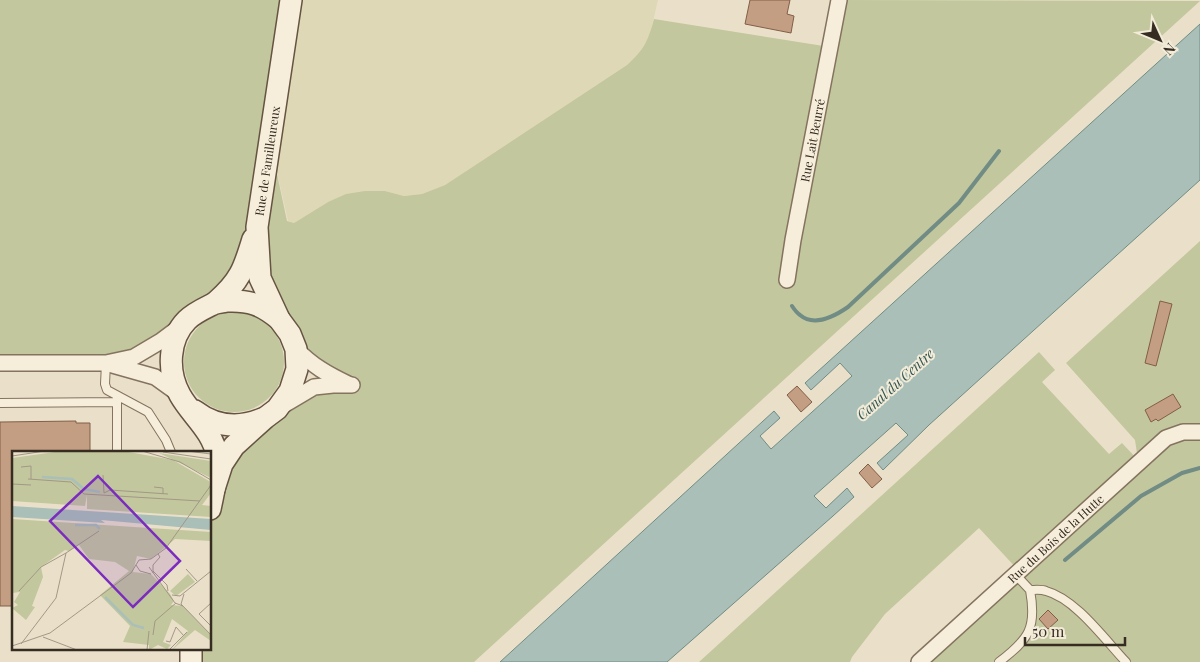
<svg xmlns="http://www.w3.org/2000/svg" width="1200" height="662" font-family="'Playfair Display',serif">
<rect width="100%" height="100%" fill="#eae0c9"/>
<path fill="#dfd8b7" d="M 291,0 L 658,0 L 649,39 L 640,54 L 627,65 L 445,185 L 422,194 L 404,196 L 385,191 L 328,202 L 294,223 L 288,221 L 270,141 Z"/>
<path fill="#c2c79e" d="M 0,0 L 291,0 L 270,141 L 287,221 L 294,223 L 328,202 L 346,194 L 365,191 L 385,191 L 404,196 L 422,194 L 445,185 L 627,65 C 644,50 648,41 654,19 L 830,47 L 839,0 L 1200,1 L 474,662 L 191,662 L 191,648 L 210,648 L 210,509 L 213,492 L 265,418 L 333,385 L 310,363 L 245,265 L 134,357 L 0,363 Z
M 1200,241 L 1200,662 L 919,662 L 1019,571 L 979,528 L 885,614 L 852,657 L 850,662 L 699,662 L 1039,352 L 1055,370 L 1042,382 L 1109,454 L 1122,443 L 1138,460 L 1135,440 L 1066,363 Z
M184 362a50 50 0 1 1 100 0a50 50 0 1 1-100 0Z"/>
<path fill="#a9bfb8" stroke="#708c85" d="M 1200,24 L 1200,180 L 929,425 L 883,470 L 877,463 L 908,435 L 896,423 L 814,496 L 826,508 L 847,488 L 854,497 L 833,516 L 667,662 L 500,662 L 774,411 L 780,418 L 760,436 L 771,449 L 852,376 L 840,363 L 811,390 L 805,383 Z"/>
<g fill="none" stroke-linecap="round" stroke-linejoin="round">
<path stroke="#708c85" stroke-width="4" d="M 792,306 C 794,309 797,313 800,315 C 814,327 835,316 848,307 L 959,203 L 999,151
M 1065,560 L 1141,496 L 1182,473 L 1200,468"/>
</g>
<path fill="#c49e83" stroke="#815e48" d="M 750,0 L 790,0 L 787,14 L 794,16 L 791,33 L 745,24 Z
M 1160,301 L 1172,304 L 1156,366 L 1145,363 Z
M 797,386 L 812,402 L 801,412 L 787,395 Z
M 1173,394 L 1181,407 L 1158,421 L 1156,419 L 1151,422 L 1145,410 Z
M 76,421 L 76,423 L 90,423 L 90,452 L 14,452 L 14,606 L 0,606 L 0,422 Z
M 868,464 L 882,479 L 872,488 L 859,473 Z
M 1048,610 L 1058,620 L 1048,629 L 1039,619 Z"/>
<g fill="none" stroke-linecap="round" stroke-linejoin="round">
<defs>
<path id="lane" d="M 106,363 L 105,384 L 107,390 L 148,412 L 166,440 L 171,452
M 0,403 L 117,402
M 117,452 L 117,397
M 1015,574 L 1030,590 C 1035,590 1041,589 1046,591 C 1076,599 1105,640 1126,662
M 999,662 C 1029,639 1037,628 1030,590"/>
<g id="street">
<path id="s1" d="M 787,280 L 793,240 L 839,0"/>
<path d="M 296,349 C 313,366 327,374 348,384"/>
<path d="M 0,363 L 106,363 L 134,357 L 161,341 L 181,326"/>
<path d="M 109,364 L 155,377 L 180,395"/>
<path d="M 282,406 L 314,387 L 333,385 L 352,385"/>
<path id="s2" d="M 919,662 L 1166,438 L 1183,432 L 1200,432"/>
</g>
<g id="secondary">
<path d="M 216,302 C 240,281 244,269 253,239"/>
<path d="M 195,411 C 216,427 238,429 262,419"/>
<path id="s3" d="M 213,492 L 222,464 L 234,446 L 265,418 L 277,409 L 290,391 L 297,369 L 296,349 L 290,334 L 279,319 L 260,278 L 257,227 L 291,0"/>
<path d="M 210,509 C 213,495 219,469 217,456 C 213,431 191,415 180,395 C 167,372 168,339 187,320 C 194,313 203,309 213,304 C 217,302 222,302 227,301 C 250,300 262,305 279,319"/>
<path d="M 191,662 L 191,648"/>
</g>
</defs>
<use href="#lane" stroke="#84735f" stroke-width="10"/>
<use href="#street" stroke="#84735f" stroke-width="18"/>
<use href="#secondary" stroke="#665442" stroke-width="24"/>
<use href="#lane" stroke="#f6eedb" stroke-width="8"/>
<use href="#street" stroke="#f6eedb" stroke-width="15"/>
<use href="#secondary" stroke="#f6eedb" stroke-width="21"/>
</g>
<g text-anchor="middle" dominant-baseline="central" stroke-width="4" stroke-linejoin="round" paint-order="stroke">
<g font-size="12" fill="#372c21" stroke="#f2ebd8">
<text stroke="none"><textPath href="#s1" startOffset="142">Rue Lait Beurré</textPath></text>
<text stroke="none"><textPath href="#s3" startOffset="371">Rue de Familleureux</textPath></text>
<text stroke="none"><textPath href="#s2" startOffset="184">Rue du Bois de la Hutte</textPath></text>
</g>
<g font-size="14" font-style="italic" fill="#325552" stroke="#f2ebd8">
<text transform="translate(895 384) rotate(-42)">Canal du Centre</text>
</g>
</g>
<g transform="translate(12 451)">
<rect width="199" height="199" fill="#eae0c9"/>
<path d="M 50,0 L 111,0 L 161,9 L 197,30 L 199,42 L 190,54 L 199,55 L 199,66 L 75,58 L 75,44 L 73,55 L 0,50 L 0,7 ZM 147,2 L 199,10 L 199,27 ZM 0,68 L 199,81 L 199,90 L 163,88 L 139,108 L 125,105 L 121,121 L 139,123 L 158,143 L 162,150 L 159,154 L 171,155 L 199,184 L 199,190 L 183,179 L 160,199 L 176,180 L 160,168 L 151,191 L 159,194 L 155,198 L 146,194 L 137,199 L 137,194 L 111,191 L 118,175 L 88,144 L 117,120 L 103,111 L 77,108 L 67,94 L 57,100 L 53,99 L 29,116 L 31,126 L 20,155 L 23,156 L 14,169 L 0,157 L 6,154 L 2,151 L 8,141 L 0,142 ZM 176,123 L 183,131 L 164,145 L 158,140 Z" fill="#c2c79e"/>
<path d="M 0,55 L 199,68 L 199,79 L 89,69 L 93,72 L 0,66 Z" fill="#a9bfb8"/>
<path fill="none" stroke="#a9bfb8" stroke-width="2.5" d="M 30,26 L 60,28 L 72,38 L 88,41M 63,74 L 84,74 L 88,78M 93,146 L 121,174 L 132,177"/>
<path fill="none" stroke="#a29886" stroke-width="1" d="M 130,0 L 168,11 L 199,29M 175,0 L 199,3M 151,1 L 199,8M 0,5 L 33,0M 9,16 L 19,15 L 19,28M 91,24 L 92,42M 16,28 L 59,31 L 72,43 L 188,50M 0,33 L 19,34M 142,36 L 151,37 L 151,43M 92,42 L 98,39 L 156,43M 124,114 L 128,120 L 139,123M 137,116 L 163,152 L 171,155M 174,118 L 185,130M 141,120 L 155,134 L 156,140M 141,122 L 141,114 L 148,106 L 146,103M 7,140 L 29,116 L 54,102M 172,143 L 169,153 L 199,184M 160,144 L 168,145 L 199,120M 199,152 L 187,163 L 199,175M 141,184 L 143,170 L 164,152M 31,186 L 65,199M 154,190 L 158,191 L 164,176 L 172,185M 9,193 L 44,147 L 54,102 L 87,80M 0,195 L 38,182 L 119,122 L 127,109 L 139,108 L 154,97 L 199,34M 135,199 L 137,180M 157,199 L 175,181"/>
<path fill="#7b2cbf" fill-opacity="0.15" stroke="#7b2cbf" stroke-width="2.5" d="M 86,25 L 168,110 L 121,156 L 38,70 Z"/>
<rect width="199" height="199" fill="none" stroke="#372c21" stroke-width="2.5"/>
</g>
<g transform="translate(1160 40) rotate(134)" stroke="#f2ebd8" stroke-width="4" paint-order="stroke">
<path d="M0-4L9 19L0 12L-9 19Z" fill="#372c21"/>
<text y="-8" font-size="14" font-weight="bold" text-anchor="middle" fill="#372c21">N</text>
</g>
<path d="M1025 637v8h100v-8" fill="none" stroke="#372c21" stroke-width="2.5"/>
<text x="1032" y="637" font-size="15" fill="#372c21" stroke="#f2ebd8" stroke-width="4" paint-order="stroke">50 m</text>
</svg>
